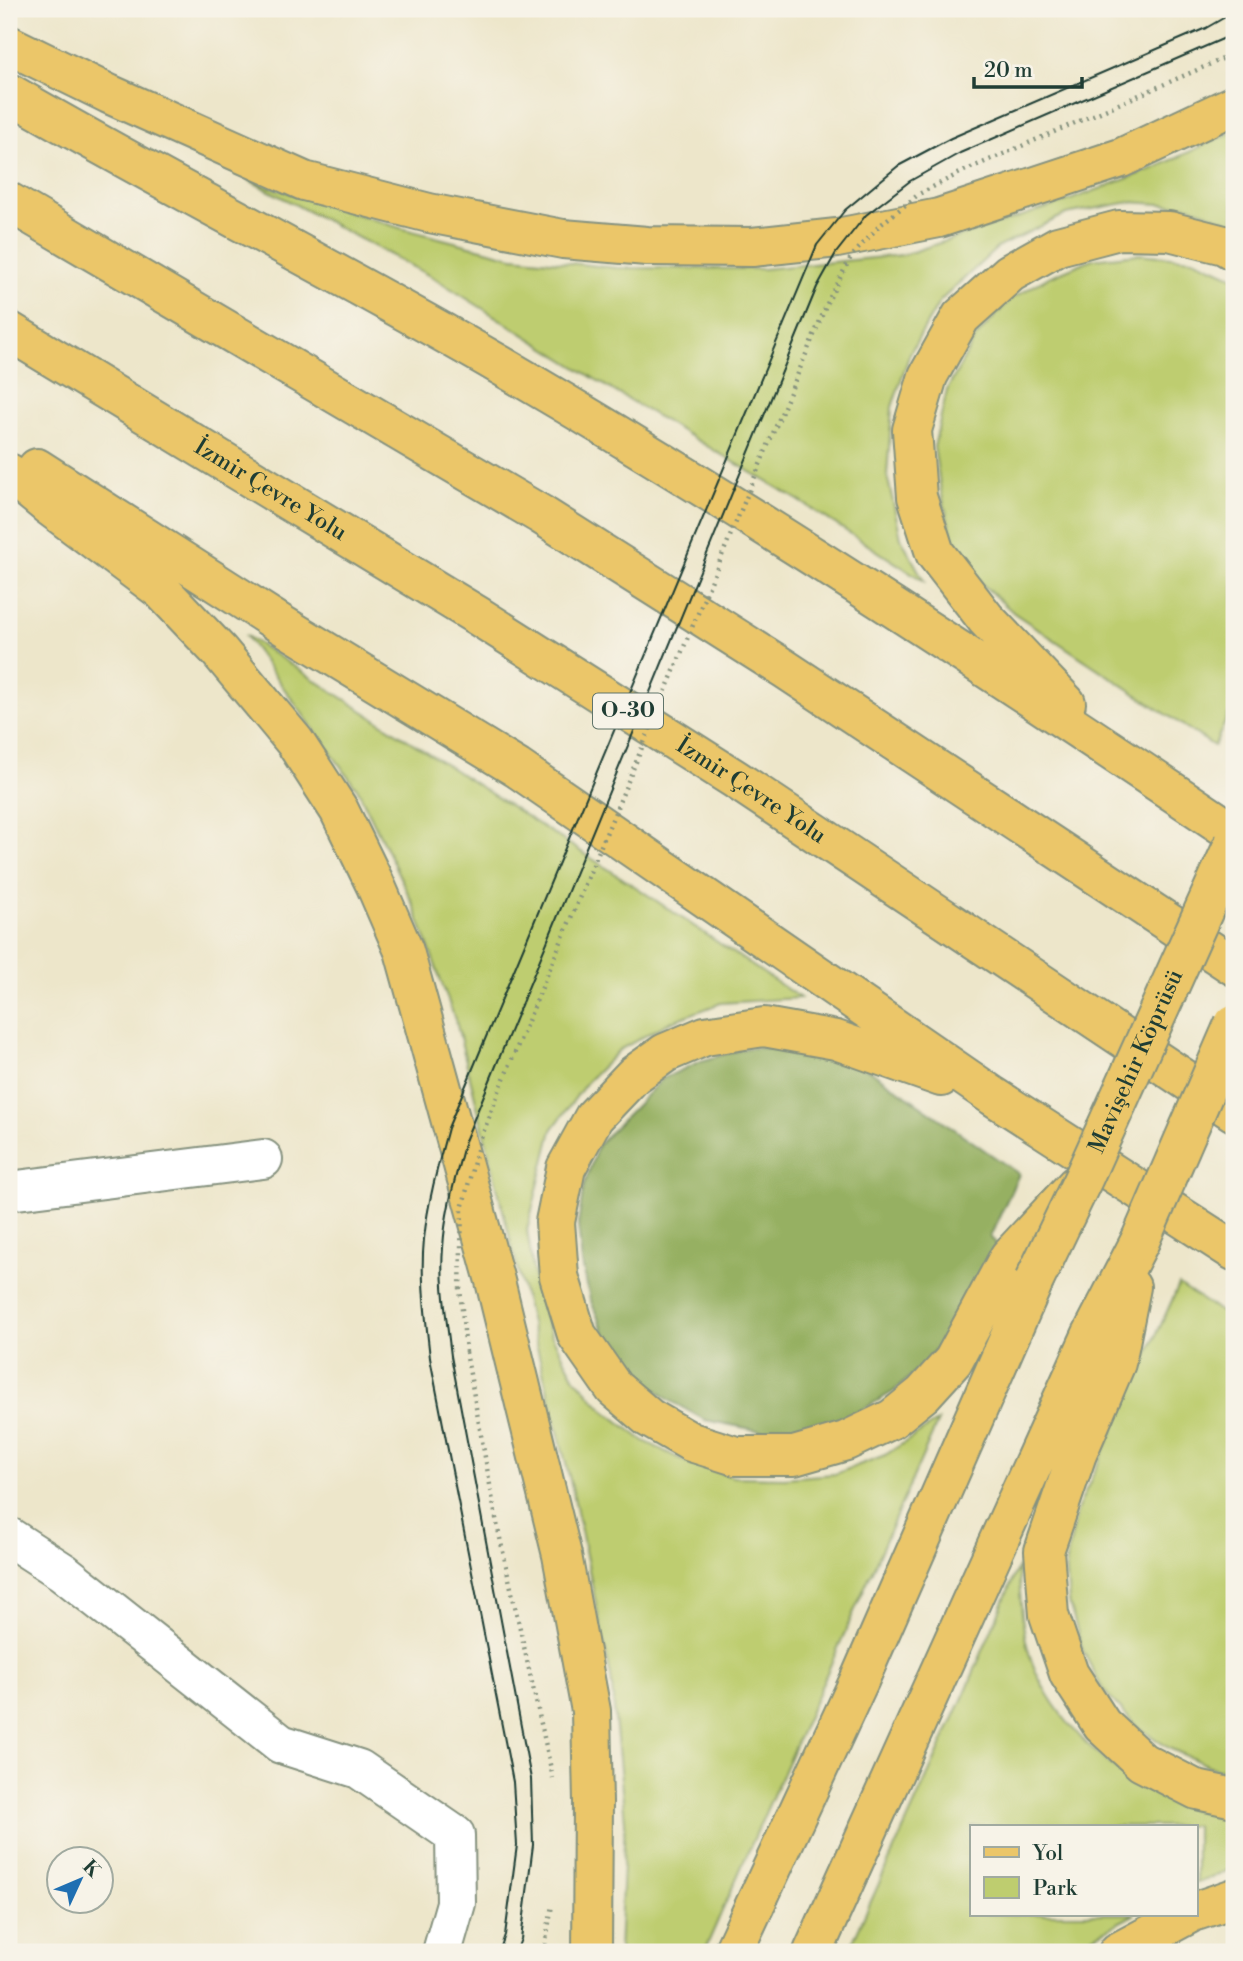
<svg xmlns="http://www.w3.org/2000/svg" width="1243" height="1961" font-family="'Libre Bodoni',serif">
<rect width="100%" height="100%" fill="#f7f3e8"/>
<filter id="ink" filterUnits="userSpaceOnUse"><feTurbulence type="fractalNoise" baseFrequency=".0143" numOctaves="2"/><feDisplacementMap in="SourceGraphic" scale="14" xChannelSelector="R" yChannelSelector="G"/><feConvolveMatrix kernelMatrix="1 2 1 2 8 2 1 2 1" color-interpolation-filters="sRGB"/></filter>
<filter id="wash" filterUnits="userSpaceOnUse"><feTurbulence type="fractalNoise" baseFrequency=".00686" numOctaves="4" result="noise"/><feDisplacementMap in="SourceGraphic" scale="28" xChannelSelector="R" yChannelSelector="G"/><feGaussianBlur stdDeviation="1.57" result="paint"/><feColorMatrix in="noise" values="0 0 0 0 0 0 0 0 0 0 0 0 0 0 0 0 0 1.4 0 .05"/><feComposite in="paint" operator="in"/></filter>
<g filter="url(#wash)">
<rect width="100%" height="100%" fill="#ede6ca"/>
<path fill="#becd6f" stroke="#6e8552" stroke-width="2" d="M 1234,131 L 1234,224 L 1190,206 L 1130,202 L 1066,214 L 998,247 L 940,301 L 910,353 L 892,407 L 887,475 L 901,538 L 924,581 L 798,500 L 614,391 L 434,278 L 249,180 L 400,228 L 513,257 L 616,268 L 763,269 L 903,255 L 1062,203 L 1155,168 Z
M 1138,254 L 1193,259 L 1234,277 L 1234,703 L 1214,746 L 1014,613 L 982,584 L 952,536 L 941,491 L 934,447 L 947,390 L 975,338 L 1011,299 L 1049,277 L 1092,259 Z
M 245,635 L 639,889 L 800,998 L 721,1003 L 670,1022 L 619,1050 L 587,1082 L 552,1130 L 527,1230 L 536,1289 L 552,1336 L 575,1378 L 604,1410 L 644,1441 L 684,1461 L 733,1477 L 784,1478 L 835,1474 L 885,1455 L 938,1421 L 704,1952 L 619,1952 L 625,1821 L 611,1677 L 573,1492 L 457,1025 L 413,904 L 358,790 Z
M 1179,1285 L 1234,1321 L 1234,1772 L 1216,1769 L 1169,1748 L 1136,1726 L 1103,1690 L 1083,1651 L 1069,1602 L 1066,1562 L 1078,1508 Z
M 1018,1567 C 1021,1598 1021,1632 1032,1662 C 1055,1723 1110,1772 1167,1800 C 1188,1810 1212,1814 1234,1819 L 1234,1868 L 1196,1883 L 1196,1826 L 972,1826 L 972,1914 L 1135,1914 L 1064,1952 L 848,1952 L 965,1693 Z"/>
<path fill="#96b062" stroke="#5a764b" stroke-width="2" d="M 747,1048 L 789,1048 L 833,1057 L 871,1071 L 1019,1174 L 990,1237 L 997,1244 L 951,1329 L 923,1366 L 893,1392 L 849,1417 L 818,1426 L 772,1433 L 705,1420 L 669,1400 L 634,1372 L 607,1339 L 590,1299 L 582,1263 L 578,1225 L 584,1186 L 598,1145 L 662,1079 L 701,1061 Z"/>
</g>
<g filter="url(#ink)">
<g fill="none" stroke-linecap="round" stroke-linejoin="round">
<defs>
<path id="minor" d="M 9,1191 L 263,1159
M 9,1537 L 63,1572 L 281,1744 L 359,1769 L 455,1835 L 456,1903 L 442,1952"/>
<path id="major" d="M 9,45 L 109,94 L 304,181 L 429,213 L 563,239 L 647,246 L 752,247 L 837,238 L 939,218 L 1121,158 L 1234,105
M 9,93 C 171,187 338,271 500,365 C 750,511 993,671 1234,833
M 37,468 L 279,623 L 517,768 L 993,1096 L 1234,1251
M 9,473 L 49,506 L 161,590 L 219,651 L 295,742 L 339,810 L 375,884 L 404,951 L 495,1281 L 562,1555 L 591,1711 L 593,1802 L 592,1952
M 1066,703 L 986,619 L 935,553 L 917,497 L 912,430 L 928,376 L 961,317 L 1010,273 L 1058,246 L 1119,230 L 1169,231 L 1224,245 L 1234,251
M 941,1077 L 836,1040 L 764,1027 L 705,1036 L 665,1053 L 634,1075 L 594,1117 L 566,1168 L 555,1222 L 559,1276 L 577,1335 L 614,1388 L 649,1418 L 691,1442 L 736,1456 L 794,1456 L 846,1441 L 892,1419 L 923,1394 L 953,1361 L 1009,1257 L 1076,1185
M 1131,1287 L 1116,1363 L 1077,1454 L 1044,1551 L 1049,1615 L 1069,1674 L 1102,1725 L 1142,1762 L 1197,1790 L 1234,1798
M 1196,1911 L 1234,1898
M 733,1952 L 859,1681 L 1034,1281
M 813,1952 L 1091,1336 L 1140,1241
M 1118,1952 L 1189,1914"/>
<g id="highway">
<path d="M 9,202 L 540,514 L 785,669 L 1234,966"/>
<path id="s1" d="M 9,331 L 478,616 L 735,779 L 1234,1112"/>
</g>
</defs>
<use href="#minor" stroke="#86927f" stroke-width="42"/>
<use href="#major" stroke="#86927f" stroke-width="42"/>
<use href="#highway" stroke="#86927f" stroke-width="42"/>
<path stroke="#86927f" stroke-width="4.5" stroke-dasharray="2 5" stroke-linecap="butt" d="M 466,1352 L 498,1529 L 553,1778
M 544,1952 L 552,1905"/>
<use href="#minor" stroke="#fff" stroke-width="38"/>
<use href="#major" stroke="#ebc669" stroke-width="38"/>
<use href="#highway" stroke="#ebc669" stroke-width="38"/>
<path stroke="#1f3d34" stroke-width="2" d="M 499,1952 L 505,1935 L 517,1845 L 513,1782 L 430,1358 C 426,1319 420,1279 424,1239 C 428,1201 438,1165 448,1128 L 817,245 L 845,210 L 898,166 L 951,138 L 1206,28 L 1234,12
M 516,1952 L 521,1939 L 533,1845 L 531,1779 L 451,1356 C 447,1320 440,1284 443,1248 C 445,1211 456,1176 465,1141 L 817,287 L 836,253 L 866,215 L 910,181 L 960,153 L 1234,34"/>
<defs>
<g id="major-bridge">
<path d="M 1140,1241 L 1234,1024"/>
<path id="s2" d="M 1034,1281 L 1084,1177 L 1234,843"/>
</g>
</defs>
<use href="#major-bridge" stroke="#86927f" stroke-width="42" stroke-linecap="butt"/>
<path stroke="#86927f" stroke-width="4.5" stroke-dasharray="2 5" stroke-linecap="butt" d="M 466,1352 L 460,1288 L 462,1209 L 478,1146 L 503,1081 L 829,299 L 851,257 L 879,226 L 919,194 L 964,171 L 1234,54"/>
<use href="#major-bridge" stroke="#ebc669" stroke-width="38"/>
</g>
</g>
<g text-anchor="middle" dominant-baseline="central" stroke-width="5" stroke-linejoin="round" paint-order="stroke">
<rect fill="#f7f3e8" stroke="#60746a" stroke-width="2" x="593" y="693.5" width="70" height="35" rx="5"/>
<g font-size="21" font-weight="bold" fill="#1f3d34">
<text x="628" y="711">O-30</text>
</g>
<g font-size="23" fill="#1f3d34" stroke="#f7f3e8">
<text stroke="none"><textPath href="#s1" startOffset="306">İzmir Çevre Yolu</textPath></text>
<text stroke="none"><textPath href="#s1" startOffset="873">İzmir Çevre Yolu</textPath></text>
<text stroke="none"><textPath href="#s2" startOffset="242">Mavişehir Köprüsü</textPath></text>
</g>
</g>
<rect width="1243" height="1961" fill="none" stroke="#f7f3e8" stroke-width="35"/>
<rect x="970" y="1825" width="228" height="91" fill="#f7f3e8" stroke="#a1aaa0" stroke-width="2"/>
<rect x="984" y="1847" width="35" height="10" fill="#ebc669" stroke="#a1aaa0" stroke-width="2"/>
<text x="1033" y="1860" font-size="21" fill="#1f3d34">Yol</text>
<rect x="984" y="1877" width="35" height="21" fill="#becd6f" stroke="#a1aaa0" stroke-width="2"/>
<text x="1033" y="1895" font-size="21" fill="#1f3d34">Park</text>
<g transform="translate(80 1880) rotate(46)"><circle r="33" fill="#f7f3e8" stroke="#a1aaa0" stroke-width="2"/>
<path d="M0-5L12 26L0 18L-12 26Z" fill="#1f6fb2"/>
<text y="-10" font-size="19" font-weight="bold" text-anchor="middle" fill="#1f3d34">K</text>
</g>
<path d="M974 77v10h108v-10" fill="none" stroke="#1f3d34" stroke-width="3.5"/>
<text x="984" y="77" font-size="21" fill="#1f3d34" stroke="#f7f3e8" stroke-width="5" paint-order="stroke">20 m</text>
</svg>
